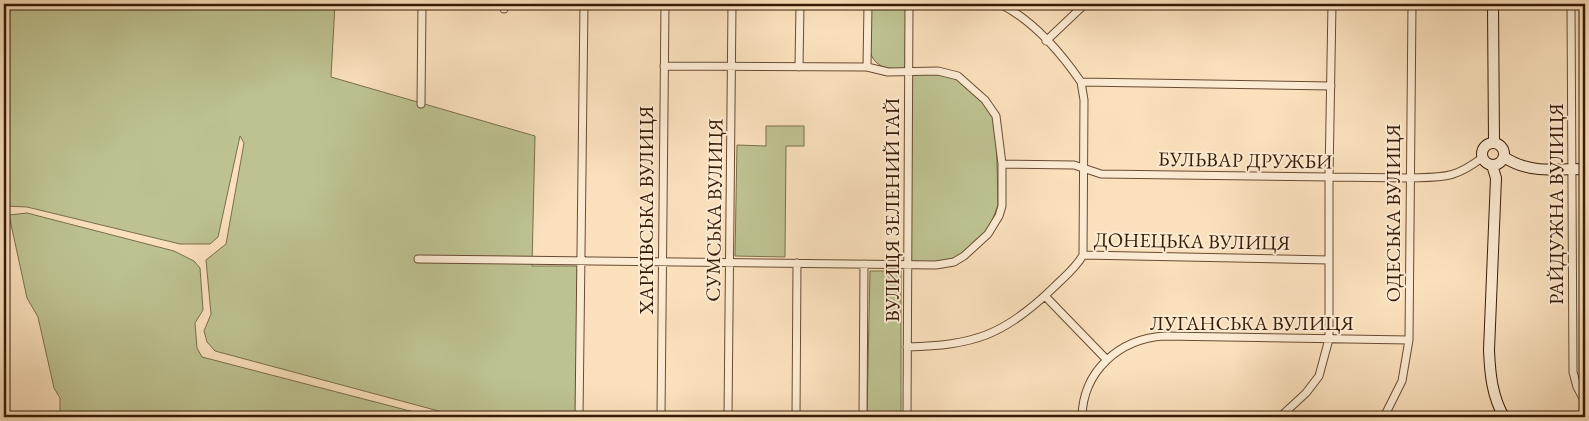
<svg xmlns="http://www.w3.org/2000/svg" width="1589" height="421" font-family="'EB Garamond',serif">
<rect width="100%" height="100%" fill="#fae0bc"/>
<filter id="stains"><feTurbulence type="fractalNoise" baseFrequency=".004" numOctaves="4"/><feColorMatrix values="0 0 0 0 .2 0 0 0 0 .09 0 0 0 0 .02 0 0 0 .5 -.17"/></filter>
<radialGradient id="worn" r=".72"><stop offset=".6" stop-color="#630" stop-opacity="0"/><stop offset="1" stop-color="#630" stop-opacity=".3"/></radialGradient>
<path fill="#bec291" stroke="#7a6e4a" d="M 4,4 L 335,4 L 331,77 L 535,136 L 532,266 L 578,266 L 577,417 L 461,417 L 215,351 L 207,342 L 204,331 L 211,314 L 206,260 L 226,244 L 244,143 L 240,136 L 218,237 L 210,244 L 180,244 L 27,207 L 4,206 Z
M 870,4 L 906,4 L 905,66 L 903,69 C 858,71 870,37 870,4 Z
M 910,71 C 918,71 928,70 937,71 C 961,75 989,102 996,125 L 998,205 L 989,229 L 962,255 L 949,261 L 908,265 Z
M 766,126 L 804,126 L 804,146 L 786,146 L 785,257 L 735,256 L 737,145 L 766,146 Z
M 27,213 L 174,251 L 194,261 L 200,268 L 203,310 L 195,323 L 197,348 L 202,357 L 433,417 L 60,417 L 60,398 L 54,388 L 38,317 L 27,298 L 9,215 Z
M 870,271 L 901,271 L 901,417 L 867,417 Z"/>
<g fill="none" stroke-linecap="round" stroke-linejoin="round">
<defs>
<path id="street" d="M 504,4 L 504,9
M 1000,4 C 1033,20 1061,53 1081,82 L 1331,86
M 1571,4 L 1573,372 L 1577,387 L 1585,402
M 1046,41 L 1085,4
M 799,67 L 800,4
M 867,67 L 868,4
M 1081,82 L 1084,100 L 1083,255
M 421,104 L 422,4
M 1002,164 L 1074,165 L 1101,174 L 1409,178 C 1443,177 1455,179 1483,157
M 418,259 L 936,265 L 954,262 L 964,256 L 988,234 L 999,216 L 1002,206 L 1002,164 L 996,116 L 985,100 L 958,76 L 938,71 L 888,72 L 867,67 L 664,66
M 1045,296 L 1107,360
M 907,347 C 974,345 1003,336 1052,289 C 1063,278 1076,268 1083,255 L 1329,260
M 579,417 L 584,4
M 661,417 L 665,4
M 728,417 L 732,4
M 796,417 L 797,263
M 863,417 L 864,264
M 907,417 L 909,4
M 1082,417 C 1083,371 1119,339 1164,336 L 1409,340
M 1280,417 L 1306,393 L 1319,376 L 1329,339 L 1329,177 L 1332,4
M 1384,417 L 1402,381 L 1409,340 L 1412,4"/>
<path id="secondary" d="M 1493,4 L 1494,143
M1482 154a11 11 0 1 1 22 0a11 11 0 1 1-22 0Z
M 1504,157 C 1529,174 1556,169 1585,169
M 1492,165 L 1496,178 L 1489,350 C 1490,374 1492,396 1504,417"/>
</defs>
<use href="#street" stroke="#684c32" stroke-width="9"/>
<use href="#secondary" stroke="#371b04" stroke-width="12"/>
<use href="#street" stroke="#fcebd3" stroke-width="7"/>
<use href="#secondary" stroke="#fcebd3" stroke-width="10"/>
</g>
<g text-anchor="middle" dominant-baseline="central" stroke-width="4" stroke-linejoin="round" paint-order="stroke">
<g font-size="20" fill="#371b04" stroke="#fcebd3">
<text transform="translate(1245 160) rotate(1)">БУЛЬВАР ДРУЖБИ</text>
<text transform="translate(1556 204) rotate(-90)">РАЙДУЖНА ВУЛИЦЯ</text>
<text transform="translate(646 210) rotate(-90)">ХАРКІВСЬКА ВУЛИЦЯ</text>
<text transform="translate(714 210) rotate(-89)">СУМСЬКА ВУЛИЦЯ</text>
<text transform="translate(892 210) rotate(-90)">ВУЛИЦЯ ЗЕЛЕНИЙ ГАЙ</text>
<text transform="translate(1393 213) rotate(-90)">ОДЕСЬКА ВУЛИЦЯ</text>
<text transform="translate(1192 241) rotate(1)">ДОНЕЦЬКА ВУЛИЦЯ</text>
<text x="1252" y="323">ЛУГАНСЬКА ВУЛИЦЯ</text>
</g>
</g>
<rect width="1589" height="421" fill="none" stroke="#fae0bc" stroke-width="20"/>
<rect x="5" y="5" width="1579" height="411" fill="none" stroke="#371b04" stroke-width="2.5"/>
<rect x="10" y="10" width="1569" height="401" fill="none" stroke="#371b04"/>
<rect width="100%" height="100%" filter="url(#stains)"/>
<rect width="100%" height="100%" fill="url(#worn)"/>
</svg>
